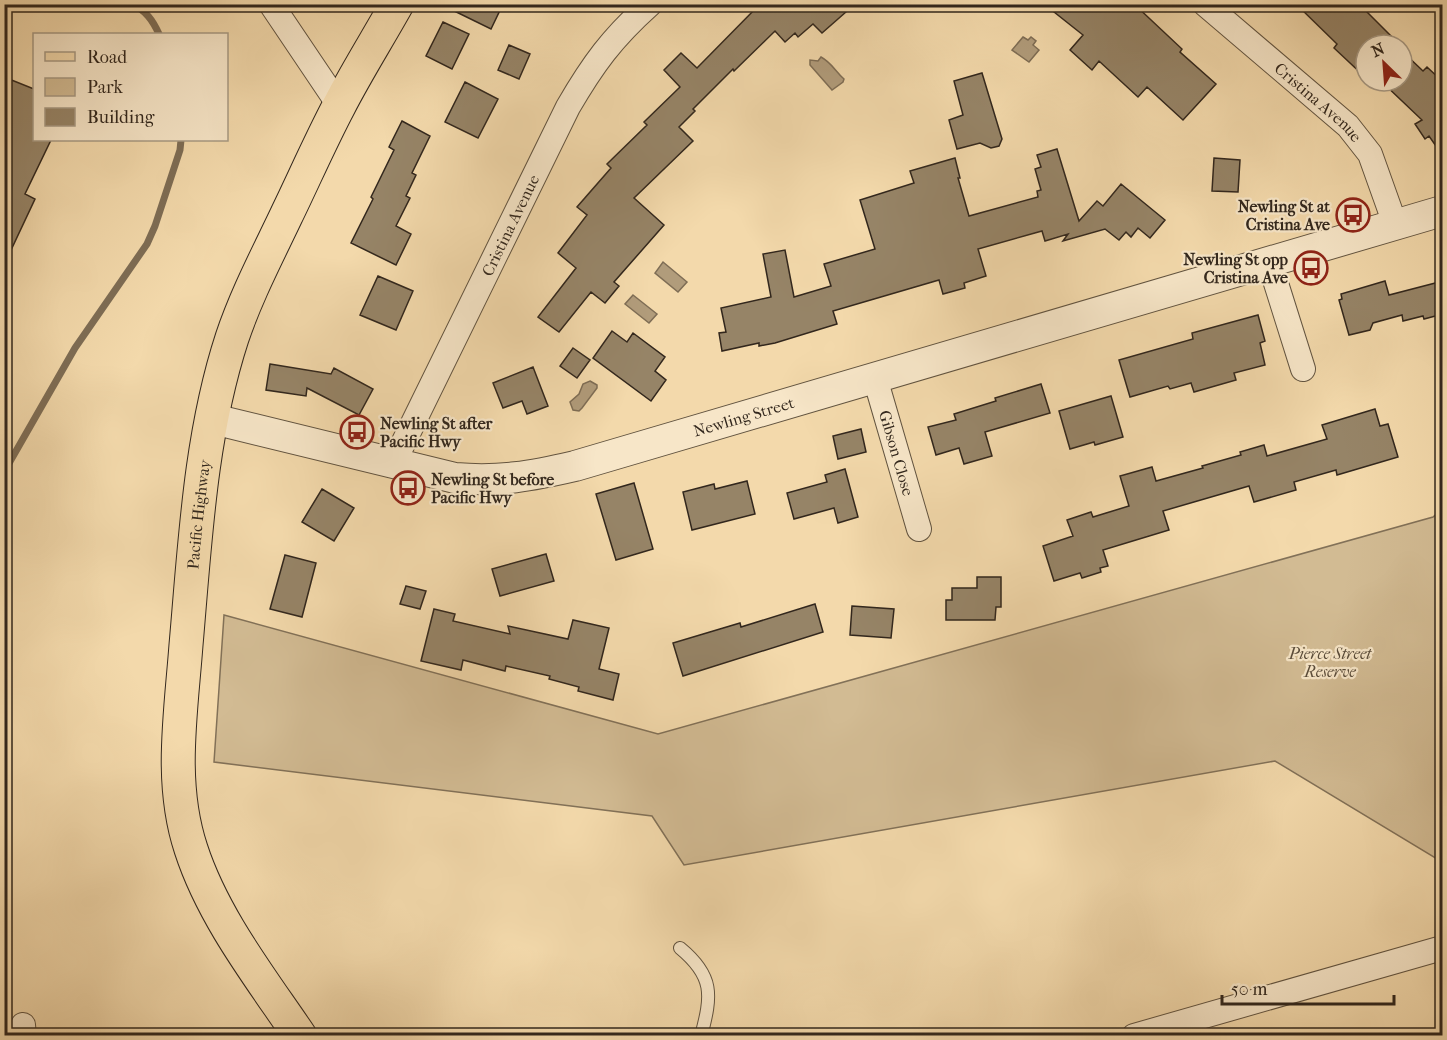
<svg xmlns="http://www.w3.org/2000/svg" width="1447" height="1040" font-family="'IM FELL French Canon',serif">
<rect width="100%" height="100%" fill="#f3d9ab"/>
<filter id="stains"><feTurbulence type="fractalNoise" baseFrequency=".00333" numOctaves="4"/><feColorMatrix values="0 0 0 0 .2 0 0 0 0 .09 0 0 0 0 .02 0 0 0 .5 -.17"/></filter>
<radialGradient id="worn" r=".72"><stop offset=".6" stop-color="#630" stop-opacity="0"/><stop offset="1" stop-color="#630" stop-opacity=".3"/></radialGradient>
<path fill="#d2bb93" stroke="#827158" stroke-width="1.5" d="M 1442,509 L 1442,862 L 1275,761 L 684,865 L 652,816 L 214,762 L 224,615 L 658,734 L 1433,517 Z"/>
<path fill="#b19c7b" stroke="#7e6d55" stroke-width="1.5" d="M 1023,37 L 1028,40 L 1031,37 L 1036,41 L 1033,45 L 1039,50 L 1029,62 L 1012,50 Z
M 821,57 C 832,63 835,71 844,79 L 843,82 L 832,90 L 810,65 L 810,60 L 818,61 Z
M 663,262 L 687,282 L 678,292 L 655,273 Z
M 633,295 L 657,314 L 649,323 L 625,304 Z
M 590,381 L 597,385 L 597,388 L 582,408 L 579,411 L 573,410 L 570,402 L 579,394 L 583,384 Z"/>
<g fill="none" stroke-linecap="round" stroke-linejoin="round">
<path stroke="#7e6d55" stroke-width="7" d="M 131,4 C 146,10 153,21 159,34
M 4,472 L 75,348 L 147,244 L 155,226 L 180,150 L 181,140"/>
</g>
<path fill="#968467" stroke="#32271d" stroke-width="1.5" d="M 440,4 L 503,4 L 491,29 Z
M 760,4 L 855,4 L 822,33 L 813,24 L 798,37 L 795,33 L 785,42 L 775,31 L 734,71 L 733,69 L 693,109 L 695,111 L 679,127 L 693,141 L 634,198 L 664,225 L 614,282 L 619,286 L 605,303 L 591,292 L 559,332 L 538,317 L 576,268 L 558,253 L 587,215 L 577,207 L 611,168 L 607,164 L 647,125 L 644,122 L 680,87 L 664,70 L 681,53 L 697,68 Z
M 1044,4 L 1134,4 L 1182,49 L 1180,52 L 1216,84 L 1183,120 L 1147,87 L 1138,97 L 1099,61 L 1092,70 L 1070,50 L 1083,35 Z
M 1296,4 L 1359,4 L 1400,45 L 1366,45 L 1366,78 L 1334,48 L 1337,44 Z
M 443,22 L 469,34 L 452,69 L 426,56 Z
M 509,45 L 530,54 L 519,79 L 498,70 Z
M 1402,51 L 1423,71 L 1427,67 L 1443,82 L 1443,156 L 1429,136 L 1425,139 L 1415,124 L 1422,120 L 1381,81 L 1402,81 Z
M 982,73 L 1002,139 L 999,146 L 991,148 L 980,143 L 957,149 L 949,120 L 963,115 L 954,81 Z
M 4,77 L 34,89 L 34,140 L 51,140 L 25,194 L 35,199 L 4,265 Z
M 465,82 L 498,99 L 478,138 L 445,122 Z
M 402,121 L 430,136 L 412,173 L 416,175 L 406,196 L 410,198 L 396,226 L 411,234 L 396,265 L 351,243 L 373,199 L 371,197 L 394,150 L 389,147 Z
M 1057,149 L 1079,221 L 1097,201 L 1103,206 L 1121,184 L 1165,220 L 1150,238 L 1138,228 L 1131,237 L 1126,232 L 1119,240 L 1105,229 L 1063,241 L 1068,234 L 1045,241 L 1042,231 L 978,249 L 986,276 L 964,283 L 965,288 L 943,294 L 939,280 L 833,311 L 837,324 L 775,343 L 759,346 L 759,343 L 722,351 L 719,333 L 726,332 L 721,308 L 771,297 L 763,254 L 785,250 L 794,297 L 831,286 L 824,264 L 875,249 L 860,200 L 914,183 L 910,171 L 955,158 L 960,178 L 958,178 L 969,216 L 1038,197 L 1037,191 L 1041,190 L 1035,169 L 1041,167 L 1037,155 Z
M 1214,158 L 1240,160 L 1238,192 L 1212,191 Z
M 378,276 L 413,291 L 396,330 L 360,315 Z
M 1385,281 L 1389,295 L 1443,281 L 1443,314 L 1424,319 L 1423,316 L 1403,321 L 1402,315 L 1373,323 L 1370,330 L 1349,335 L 1339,300 L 1342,299 L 1341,294 Z
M 1258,315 L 1265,341 L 1260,343 L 1265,365 L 1234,373 L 1236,380 L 1194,392 L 1191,383 L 1170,389 L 1168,386 L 1130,397 L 1119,360 L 1193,339 L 1192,333 Z
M 612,331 L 627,342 L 633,333 L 665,357 L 655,371 L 666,380 L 651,401 L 593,358 Z
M 573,348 L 590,360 L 577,378 L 560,366 Z
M 270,364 L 331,374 L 334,368 L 373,389 L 359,415 L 307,388 L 306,396 L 266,390 Z
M 533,367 L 548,406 L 527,414 L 522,401 L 503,408 L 493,383 Z
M 1041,384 L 1050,413 L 985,432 L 992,456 L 964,464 L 959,448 L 936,455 L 928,427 L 956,420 L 954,414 L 996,401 L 995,398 Z
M 1111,396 L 1123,437 L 1095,445 L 1094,442 L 1070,449 L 1059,411 Z
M 1375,409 L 1380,426 L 1388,424 L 1398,457 L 1337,475 L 1336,470 L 1294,482 L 1296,490 L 1254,502 L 1249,486 L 1163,511 L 1169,530 L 1103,550 L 1108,566 L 1100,568 L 1101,572 L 1082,578 L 1080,573 L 1054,581 L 1043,546 L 1073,536 L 1067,520 L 1091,512 L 1093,517 L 1129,506 L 1120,476 L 1152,467 L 1156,481 L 1203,468 L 1202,466 L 1241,455 L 1240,452 L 1264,445 L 1267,456 L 1327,439 L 1322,425 Z
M 861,429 L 866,452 L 838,459 L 833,436 Z
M 845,469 L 858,517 L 838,523 L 834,508 L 794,519 L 787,493 L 827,482 L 825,475 Z
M 747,481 L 755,514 L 692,530 L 683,492 L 714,484 L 715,489 Z
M 634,483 L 653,549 L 616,560 L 596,494 Z
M 322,489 L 354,508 L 334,541 L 302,522 Z
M 546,554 L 554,581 L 500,596 L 492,569 Z
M 285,555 L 316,563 L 302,617 L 270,609 Z
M 977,577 L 1001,577 L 1001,607 L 996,607 L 995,620 L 946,620 L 946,600 L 952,600 L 952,588 L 977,588 Z
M 406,586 L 426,591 L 420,609 L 400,604 Z
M 815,604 L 823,632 L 683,676 L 673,643 L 740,623 L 741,627 Z
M 852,606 L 894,609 L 891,638 L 850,635 Z
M 434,609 L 455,614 L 453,621 L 510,634 L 508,626 L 568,639 L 573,620 L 609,628 L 599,669 L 619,674 L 613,700 L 578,691 L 579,687 L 549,679 L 550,676 L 506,666 L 505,671 L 463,660 L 461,670 L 421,661 Z"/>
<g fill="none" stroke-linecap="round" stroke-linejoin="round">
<defs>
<path id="service" d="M 680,948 C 714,976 712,995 701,1036"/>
<g id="minor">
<path d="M 271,4 L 339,105"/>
<path id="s1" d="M 1205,4 L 1348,126 L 1370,154 L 1395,224"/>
<path d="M 1269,261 L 1303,369"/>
<path id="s2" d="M 875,378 L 919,529"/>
<path id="s3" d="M 393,464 L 568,107 C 593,64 612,38 650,4"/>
<path d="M 23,1025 L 24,1036"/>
<path d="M 1134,1036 L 1442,948"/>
</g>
<g id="tertiary">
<path id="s4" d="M 213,419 L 455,478 C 499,482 532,476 575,466 L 1442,211"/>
</g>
<g id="primary">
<path id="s5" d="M 300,1036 C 260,977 213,917 191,849 C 169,783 181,713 186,645 C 195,543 200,436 232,338 C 246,296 267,256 286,216 C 304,179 320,142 339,106 C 357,71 378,38 397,4"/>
</g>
</defs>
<use href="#service" stroke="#625440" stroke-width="14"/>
<use href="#minor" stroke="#625440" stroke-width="26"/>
<use href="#tertiary" stroke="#625440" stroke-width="32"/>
<use href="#primary" stroke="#32271d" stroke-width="35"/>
<use href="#service" stroke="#f7e6c8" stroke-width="12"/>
<use href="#minor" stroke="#f7e6c8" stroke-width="24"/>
<use href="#tertiary" stroke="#f7e6c8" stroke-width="30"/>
<use href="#primary" stroke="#f3d9ab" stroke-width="33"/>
</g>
<defs>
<symbol id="bus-ring" viewBox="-11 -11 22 22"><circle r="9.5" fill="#f7e6c8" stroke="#8f2418" stroke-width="1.5"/><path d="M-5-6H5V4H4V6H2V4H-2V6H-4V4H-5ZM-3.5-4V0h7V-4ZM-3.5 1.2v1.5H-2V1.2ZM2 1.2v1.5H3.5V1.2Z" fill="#8f2418"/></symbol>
</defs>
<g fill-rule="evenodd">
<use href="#bus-ring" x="1334" y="196" width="38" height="38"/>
<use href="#bus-ring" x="1292" y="249" width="38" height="38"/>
<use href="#bus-ring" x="338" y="413" width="38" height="38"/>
<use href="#bus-ring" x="389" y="469" width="38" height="38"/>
</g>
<g text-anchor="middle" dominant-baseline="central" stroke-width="4.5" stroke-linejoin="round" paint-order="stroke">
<g font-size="16" fill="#32271d" stroke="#f7e6c8">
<text stroke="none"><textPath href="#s1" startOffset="150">Cristina Avenue</textPath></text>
<text stroke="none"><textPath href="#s3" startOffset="266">Cristina Avenue</textPath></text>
<text stroke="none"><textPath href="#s4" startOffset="546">Newling Street</textPath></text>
<text stroke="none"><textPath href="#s2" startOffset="78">Gibson Close</textPath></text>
<text stroke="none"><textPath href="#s5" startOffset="554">Pacific Highway</textPath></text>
</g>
<g font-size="16" font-weight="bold" fill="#32271d" stroke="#f7e6c8" text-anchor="end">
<text x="1330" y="206">Newling St at<tspan x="1330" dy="18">Cristina Ave</tspan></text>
<text x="1288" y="259">Newling St opp<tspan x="1288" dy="18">Cristina Ave</tspan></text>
<text x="380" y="423" text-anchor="start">Newling St after<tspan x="380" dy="18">Pacific Hwy</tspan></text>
<text x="431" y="479" text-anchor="start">Newling St before<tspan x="431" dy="18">Pacific Hwy</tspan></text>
</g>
<g font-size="16" font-style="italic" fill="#5a4c3a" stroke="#f7e6c8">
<text x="1330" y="653">Pierce Street<tspan x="1330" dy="18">Reserve</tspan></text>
</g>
</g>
<rect width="1447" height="1040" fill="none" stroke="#f3d9ab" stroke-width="24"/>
<rect x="6" y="6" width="1435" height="1028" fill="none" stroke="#32271d" stroke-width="3"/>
<rect x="12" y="12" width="1423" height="1016" fill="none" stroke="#32271d" stroke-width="1.5"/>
<rect x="33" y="33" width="195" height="108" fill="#f7e6c8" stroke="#a89a84" stroke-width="1.5"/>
<rect x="45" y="52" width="30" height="9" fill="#f3d9ab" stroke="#a89a84" stroke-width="1.5"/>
<text x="87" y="63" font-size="18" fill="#32271d">Road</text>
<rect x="45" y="78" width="30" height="18" fill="#d2bb93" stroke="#a89a84" stroke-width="1.5"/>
<text x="87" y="93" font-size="18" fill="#32271d">Park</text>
<rect x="45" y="108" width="30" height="18" fill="#968467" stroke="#a89a84" stroke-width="1.5"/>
<text x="87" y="123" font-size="18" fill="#32271d">Building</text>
<g transform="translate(1384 63) rotate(335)"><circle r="28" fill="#f7e6c8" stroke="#a89a84" stroke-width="1.5"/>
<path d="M0-4.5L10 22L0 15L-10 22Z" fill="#8f2418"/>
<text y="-9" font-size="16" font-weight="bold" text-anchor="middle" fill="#32271d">N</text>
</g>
<path d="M1222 995v9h172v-9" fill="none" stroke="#32271d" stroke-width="3"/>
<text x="1231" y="995" font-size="18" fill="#32271d" stroke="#f7e6c8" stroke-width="4.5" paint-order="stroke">50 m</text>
<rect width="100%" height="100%" filter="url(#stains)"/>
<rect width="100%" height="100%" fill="url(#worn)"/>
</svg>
